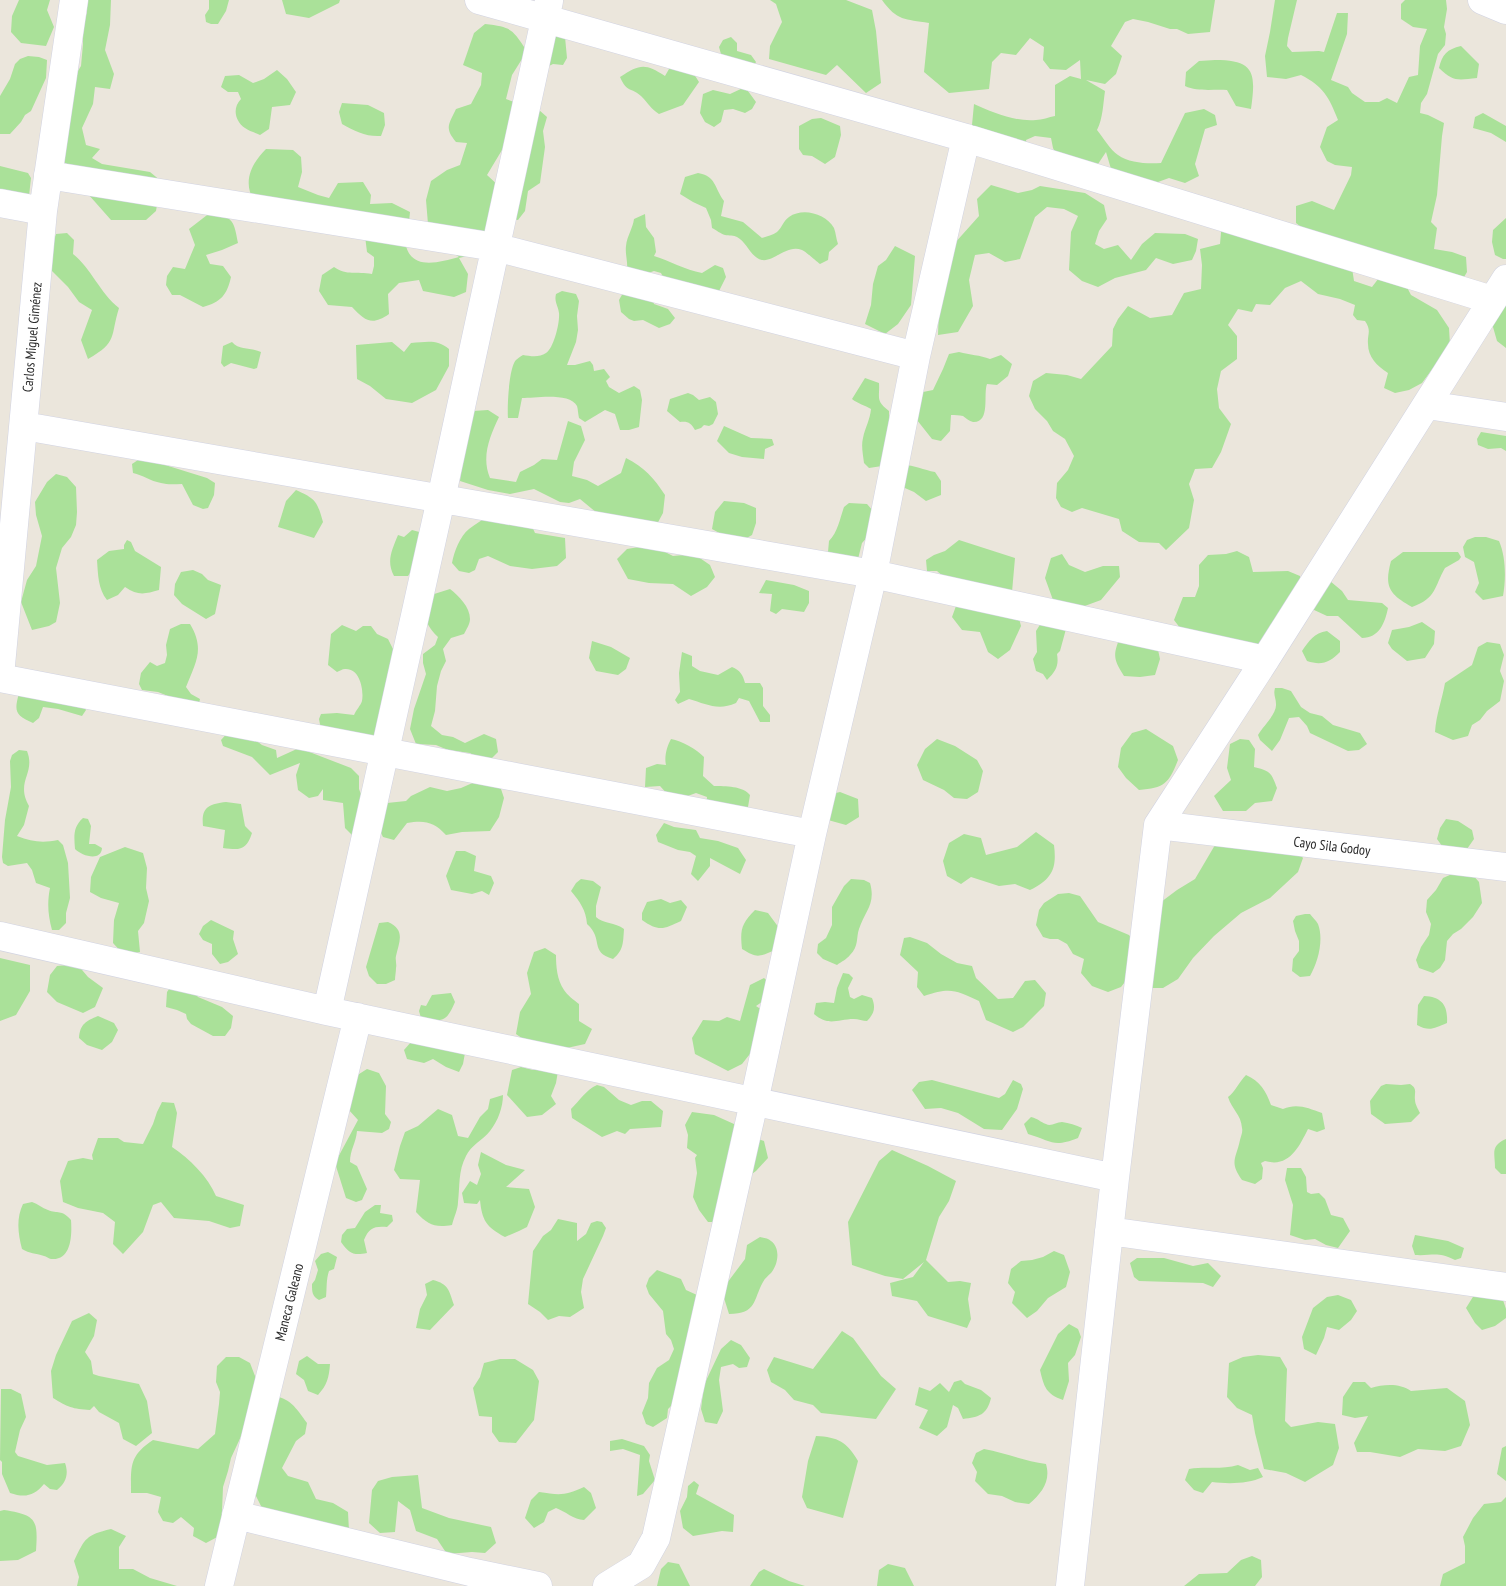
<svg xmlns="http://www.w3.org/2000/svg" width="1506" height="1586" font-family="'PT Sans Narrow',sans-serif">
<rect width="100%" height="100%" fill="#ebe6dc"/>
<path fill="#aae199" d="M 19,0 L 50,0 L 47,10 L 54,27 L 46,46 L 21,43 L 11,32 L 12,16 Z
M 86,0 L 111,0 L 110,25 L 105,50 L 114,74 L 110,89 L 95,87 L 93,104 L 82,128 L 86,145 L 100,149 L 92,158 L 102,164 L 150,172 L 161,181 L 156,211 L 146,220 L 111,220 L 88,194 L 79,170 L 63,162 L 73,79 L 81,66 L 83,44 L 83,27 L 87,12 Z
M 209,0 L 229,0 L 226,11 L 218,24 L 211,24 L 206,22 L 205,15 L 209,9 Z
M 282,0 L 340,0 L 339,3 L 309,18 L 286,14 Z
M 770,0 L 846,0 L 872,10 L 876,31 L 881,83 L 866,93 L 837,65 L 826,75 L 769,59 L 770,46 L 782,22 L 776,4 Z
M 882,0 L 1215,0 L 1210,32 L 1188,34 L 1177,29 L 1170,29 L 1148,22 L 1133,19 L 1125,22 L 1111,46 L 1122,56 L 1116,74 L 1105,84 L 1086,80 L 1105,91 C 1103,104 1103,118 1097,130 C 1103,137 1110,150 1118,155 C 1129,163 1147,164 1161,163 L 1185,113 L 1204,109 L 1215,115 L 1217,125 L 1205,129 L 1195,164 L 1199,176 L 1185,183 L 1169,178 L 1136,190 L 1114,179 L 1106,152 L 1096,167 L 1061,166 L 1053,148 L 1051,138 L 1035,136 L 1026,140 L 1027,148 L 982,137 L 972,125 L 974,104 C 992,112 1015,122 1036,120 C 1042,120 1049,117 1055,116 L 1055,85 L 1070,76 L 1081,79 L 1080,60 L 1066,70 L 1050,69 L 1043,60 L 1044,47 L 1030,38 L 1016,55 L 1001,53 L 992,62 L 989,89 L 949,93 L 924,72 L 929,23 C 905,19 897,21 882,0 Z
M 1275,0 L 1297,0 L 1288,38 L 1287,46 L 1292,52 L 1319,51 L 1324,52 L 1337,13 L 1348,13 L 1347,34 L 1331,80 L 1348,87 L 1352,93 L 1365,102 L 1379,102 L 1387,98 L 1397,103 L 1409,77 L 1418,75 L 1420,46 L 1427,29 L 1413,27 L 1401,19 L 1401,4 L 1405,0 L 1446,0 L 1447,9 L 1444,27 L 1446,34 L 1445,45 L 1438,54 L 1427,94 L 1421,103 L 1420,113 L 1428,115 L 1444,123 L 1442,136 L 1437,195 L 1431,222 L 1437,228 L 1434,249 L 1452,252 L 1466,257 L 1467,272 L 1454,294 L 1427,269 L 1417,268 L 1360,246 L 1350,255 L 1354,281 L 1372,287 L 1385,270 L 1399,272 L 1411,295 L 1437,310 L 1449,328 L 1450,345 L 1422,383 L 1409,390 L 1395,393 L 1384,388 L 1388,373 C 1377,366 1368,357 1368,344 C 1367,334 1372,331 1365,321 L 1357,320 L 1353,315 L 1355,305 L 1340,299 L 1318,294 L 1301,281 L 1285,288 L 1270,305 L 1256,304 L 1252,312 L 1238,309 L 1228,325 L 1237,336 L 1237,359 L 1221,371 L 1217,389 L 1219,408 L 1231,424 L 1221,452 L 1212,468 L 1195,469 L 1189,484 L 1194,500 L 1189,528 L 1166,550 L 1159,543 L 1139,542 L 1122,531 L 1119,519 L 1082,508 L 1072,512 L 1061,507 L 1056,498 L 1057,483 L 1068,470 L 1074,456 L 1065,439 L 1053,431 L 1047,421 L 1035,409 L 1029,396 L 1033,381 L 1046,373 L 1067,375 L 1081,379 L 1112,346 L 1113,329 L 1118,319 L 1128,306 L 1150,318 L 1172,315 L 1184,293 L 1201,289 L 1202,265 L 1200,249 L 1220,244 L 1223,210 L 1244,208 L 1246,218 C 1259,224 1269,235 1282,241 C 1296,249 1331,252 1347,254 L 1319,241 L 1296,223 L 1296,206 L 1312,201 L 1334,210 L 1351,175 L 1352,167 L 1335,165 L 1327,161 L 1320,147 L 1327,127 L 1338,120 C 1329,97 1323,86 1301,75 L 1286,79 L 1267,77 L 1265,56 L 1270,32 Z
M 485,24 C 512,27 512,29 527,51 L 512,75 L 506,99 L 519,104 L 511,138 L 502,150 L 487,175 L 500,187 L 479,253 L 459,258 L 468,274 L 466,292 L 454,297 L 423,291 L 419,280 L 399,283 L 388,294 L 389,314 C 372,326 365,321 352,307 L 328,305 L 319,291 L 322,275 L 334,267 C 347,276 356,271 372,274 L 374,266 L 374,257 L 367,252 L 365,236 L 405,241 C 409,271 437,263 459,257 L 429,236 L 426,200 L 431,181 L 447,170 L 460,165 L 467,143 L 456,142 C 444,128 449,124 456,109 L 471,104 L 481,85 L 482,73 L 463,65 L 474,33 Z
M 552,29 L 565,37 L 567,58 L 563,65 L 553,64 L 545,68 Z
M 731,37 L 737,43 L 737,51 L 751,55 L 756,62 L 752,69 L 721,54 L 719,47 L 723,40 Z
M 1461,46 L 1479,64 L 1477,78 C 1458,80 1453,82 1439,68 C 1442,55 1447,49 1461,46 Z
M 28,56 L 39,57 L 47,60 L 46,78 L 31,111 L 25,115 L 21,122 L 10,134 L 0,134 L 0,96 L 10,79 L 15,64 L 20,59 Z
M 1215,60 C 1255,60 1256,73 1251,109 L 1236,106 L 1227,90 C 1213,89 1198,92 1185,86 L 1186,72 L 1199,61 Z
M 673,62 L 692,71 L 699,82 L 683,105 L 659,114 C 651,109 648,103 641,96 C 631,87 627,93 620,77 C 640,64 645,63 665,76 Z
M 277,70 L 287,79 L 296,92 L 290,105 L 272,107 L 269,129 L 260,135 C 256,133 249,131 245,128 C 235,121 232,108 241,99 L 238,92 L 228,92 L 221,87 L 225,76 L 239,75 L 253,83 L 264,79 Z
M 745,87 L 756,102 L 752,109 L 745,113 L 733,109 L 724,110 L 721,122 L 714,127 L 705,122 L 700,113 L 703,94 L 713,90 L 730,94 Z
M 342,103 L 368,105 L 384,113 L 385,125 L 381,136 C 366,137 355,131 342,124 L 339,112 Z
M 539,110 L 547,117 L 543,131 L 545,147 L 540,183 L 528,191 L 525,211 L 518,220 L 513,219 L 515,202 L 521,197 L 514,185 Z
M 1483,113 L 1506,126 L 1506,142 L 1491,133 L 1473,128 L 1475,117 Z
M 821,118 L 840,126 L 841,135 L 835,157 L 825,164 L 812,156 L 803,155 L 799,149 L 799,126 L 812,119 Z
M 266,149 L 293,150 L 301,157 L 302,172 L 298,187 L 318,195 L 329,198 L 338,183 L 363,182 L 371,195 L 370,204 L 392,203 L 410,212 L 409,222 L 261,214 C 257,207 252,199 250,192 C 245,175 255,160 266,149 Z
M 0,166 L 28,173 L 31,178 L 29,196 L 0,201 Z
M 698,173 C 716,176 714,187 724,201 L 721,216 L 743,222 L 762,238 C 767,236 773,235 777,232 C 782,228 783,221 789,217 C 803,207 826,214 834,228 C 836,233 836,239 838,244 L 829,252 L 828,260 L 820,264 C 816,261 805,251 802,250 C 787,244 774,262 762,260 C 751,258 747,242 737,237 C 734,235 729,236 725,235 C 721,234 716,230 712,228 L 711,220 L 706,208 L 693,202 L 680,194 L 685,177 Z
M 991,185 L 1018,193 L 1032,190 L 1040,186 L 1085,193 L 1104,205 L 1107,219 L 1099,231 L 1095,244 L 1104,249 L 1118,245 L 1131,260 L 1142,244 L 1155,233 L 1185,234 L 1198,239 L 1196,251 L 1192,260 L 1173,264 L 1156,258 L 1146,270 L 1115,278 L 1098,287 L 1082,281 L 1069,270 L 1071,232 L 1078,216 L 1064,209 L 1047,207 L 1035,217 L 1020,259 L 1005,262 L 989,253 L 975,255 L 969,280 L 973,306 L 958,332 L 938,335 L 940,280 L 954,244 L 979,216 L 977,199 Z
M 211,212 C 234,217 234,222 238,243 L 222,250 L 206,255 L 210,264 L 223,266 L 231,277 C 227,295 221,302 203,307 L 180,295 L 172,295 L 166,285 L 167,276 L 173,267 L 185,269 L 195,245 L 189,229 Z
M 645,214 L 646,227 L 654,238 L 656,252 L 654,256 C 670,261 685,270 702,273 L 715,265 L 723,268 L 726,277 L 719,291 C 711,293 696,284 686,282 L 679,288 L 665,281 L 661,273 L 654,271 L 645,274 L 627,270 C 628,262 625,254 626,246 C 627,236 633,228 634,219 Z
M 1506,218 L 1506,259 L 1503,259 L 1495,255 L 1492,242 L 1493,230 Z
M 67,233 L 74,240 L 73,254 C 91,268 100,293 119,308 C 110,337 118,342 88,359 L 81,340 L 92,310 L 79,302 L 68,287 L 50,269 L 52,245 L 56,234 Z
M 895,246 L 915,256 L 911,305 L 898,324 L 885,334 L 865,324 L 871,305 L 873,284 L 878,266 L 886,260 Z
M 562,291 L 576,294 L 579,301 L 577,316 L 578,330 L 576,342 L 567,365 L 575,365 L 590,361 L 593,365 L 594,371 L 604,369 L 610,377 L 606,381 L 609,387 L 619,393 L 634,386 L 640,390 L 642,400 L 639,427 L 629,430 L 620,430 L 615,414 L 605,410 L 585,422 L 579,418 C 578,414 578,409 577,406 C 570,392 535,398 522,398 L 518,418 L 508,418 C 507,407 509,367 516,360 C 518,358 520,357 523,355 C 530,356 539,358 546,353 C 554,348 560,322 559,313 C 558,305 554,302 556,294 Z
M 623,293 L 651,295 L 654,304 L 668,309 L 675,318 L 670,324 L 659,328 L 643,320 L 634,321 L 629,319 L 621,312 L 619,300 Z
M 1506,299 L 1506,348 L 1497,341 L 1491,320 Z
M 232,342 C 240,351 251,347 261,352 L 257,368 L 254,369 L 231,363 L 224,367 L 221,363 L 223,346 Z
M 392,342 L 404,352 L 411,343 C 427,342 437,339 449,349 L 449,366 L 436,390 L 412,403 L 386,399 L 370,386 L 357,379 L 356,345 Z
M 959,352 C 970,355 980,355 990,359 L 1001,355 L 1012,364 L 1008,376 L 997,385 L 987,384 C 983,394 991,423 973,422 C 969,421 966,418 963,416 C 959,415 955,415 951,415 L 950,431 L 941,441 L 932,439 L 913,415 L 923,392 L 933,390 L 943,369 L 949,354 Z
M 865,378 L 879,383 C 880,398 875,400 889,411 L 889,424 L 882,466 L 869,468 L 864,463 C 863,454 861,446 863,438 C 865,428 870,420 871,409 C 865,405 858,404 852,399 Z
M 688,393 L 693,395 L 699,400 L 710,397 L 716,402 L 718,414 L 713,424 L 709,426 L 704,425 L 701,428 L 695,430 C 691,423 688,421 680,422 L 667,411 L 670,399 Z
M 488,410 L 499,417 C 490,436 481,457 490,478 L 516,482 L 520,472 L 534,465 L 542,459 L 557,460 L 568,421 L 581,426 L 585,440 L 574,462 L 572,476 L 587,480 L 598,486 L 621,473 L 626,458 C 644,467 654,478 665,495 L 663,513 L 656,526 L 597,513 L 580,499 L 569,503 L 560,502 L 534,489 L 510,494 L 488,490 L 460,481 L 463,453 L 473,411 Z
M 724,426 L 751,438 L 772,439 L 774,445 L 765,449 L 764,459 L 742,457 L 729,453 L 717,441 Z
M 1481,432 L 1506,436 L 1506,451 L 1501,448 L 1488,449 L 1478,445 L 1477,439 Z
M 138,460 L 149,460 L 207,478 L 215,483 L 214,495 L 208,508 L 203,509 L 193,505 L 182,484 C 175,484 168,485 161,483 C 150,481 143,475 133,473 L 132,464 Z
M 903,465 C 914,465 924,470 935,472 L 941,481 L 941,495 L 926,501 L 914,492 L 898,485 Z
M 56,474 L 67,477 L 76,487 L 77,512 L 76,525 L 71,537 L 62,548 L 56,568 L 60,603 L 56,622 L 49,626 L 32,630 L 21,602 L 27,580 L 36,566 L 42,536 L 36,515 L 35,502 L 47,482 Z
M 296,490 C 316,499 317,501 323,522 L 314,538 L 278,527 L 286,501 Z
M 724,501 L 744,503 L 756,508 L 756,523 L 752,535 L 745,539 L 723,535 L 712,529 L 715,512 Z
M 849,503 L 867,504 L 874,512 L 873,531 L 862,543 L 858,559 L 828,552 L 829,541 C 838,532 840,518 844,507 Z
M 489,515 L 530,522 L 535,533 L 565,538 L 566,558 L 557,566 L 532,569 L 510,566 L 488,556 L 479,559 L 475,570 L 469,573 L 459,571 L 452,563 C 454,552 460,536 469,529 C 475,524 483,520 489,515 Z
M 412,530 L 423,533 L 416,564 L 408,576 L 394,576 C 386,561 392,550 398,535 L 404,537 Z
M 1475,537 L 1486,537 L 1499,541 C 1506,557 1506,579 1503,596 L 1483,600 L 1475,592 L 1479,583 L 1474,562 L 1465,557 L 1463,547 L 1467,540 Z
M 127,540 L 131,542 L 135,551 L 161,567 L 159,590 C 145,594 138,596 125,587 L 118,595 L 107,600 C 98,589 98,574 97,560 L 109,551 L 124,549 L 124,545 Z
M 959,540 L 1015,558 L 1012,592 L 1021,626 L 1010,650 L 998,659 L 988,652 L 980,632 L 962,630 L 952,617 L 964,584 L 945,578 L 937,571 L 927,571 L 926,560 L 934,555 L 945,551 Z
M 651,545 L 673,556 L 694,554 L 710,565 L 715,577 L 707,587 L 691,596 L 673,584 L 649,583 L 628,579 L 617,559 L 627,549 Z
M 1237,551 L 1249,557 L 1253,572 L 1288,571 L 1300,576 L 1302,589 L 1256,649 L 1187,637 L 1174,620 L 1183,597 L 1195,597 L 1199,586 L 1199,565 L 1208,555 L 1226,554 Z
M 1403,552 L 1458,552 L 1461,557 L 1459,560 L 1445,568 C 1434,587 1437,598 1412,607 C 1389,594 1384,587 1391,561 Z
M 1062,554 L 1069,565 L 1085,572 L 1103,566 L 1119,566 L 1120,577 L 1101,600 L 1082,607 L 1053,600 L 1045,578 L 1051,558 Z
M 193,570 L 202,574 L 208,580 L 221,585 L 215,614 L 206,619 L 182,604 L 174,595 L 175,584 L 181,572 Z
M 766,580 L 794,585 L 809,591 L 809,603 L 804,612 L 782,609 L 776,614 L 770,611 L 772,594 L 759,593 Z
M 1330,581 L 1342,591 L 1348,600 L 1382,603 L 1388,608 C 1385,623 1379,638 1362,638 L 1338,616 L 1327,616 L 1312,609 Z
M 450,589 C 459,596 470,607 470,619 C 470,624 466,630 464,634 L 451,638 L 443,649 L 446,661 L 441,671 L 437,686 L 435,711 L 431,726 L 442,735 L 453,737 L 465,743 L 484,734 L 496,739 L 498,752 L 490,760 L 477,758 L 470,753 L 448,750 L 436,745 L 416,744 L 410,729 L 414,709 L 426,674 L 423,663 L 423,654 L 435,645 L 438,637 C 421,620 426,616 431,595 Z
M 1422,622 L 1435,631 L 1434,644 L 1425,658 L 1407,661 L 1392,649 L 1388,643 L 1392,630 L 1409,627 Z
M 1041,623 L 1066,629 L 1060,651 L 1057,654 C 1059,666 1056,671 1047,680 L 1043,674 L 1036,671 L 1033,659 L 1037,652 L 1036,631 Z
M 181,624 L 190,624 C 205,649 196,662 186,687 L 191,694 L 200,699 L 198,708 L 158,692 L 142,690 L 139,684 L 141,673 L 150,662 L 157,666 L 165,663 L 167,655 L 166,645 L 170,629 Z
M 342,625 L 356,631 L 363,626 L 371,626 L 377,634 L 388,639 L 393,649 L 393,659 L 385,696 L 379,714 L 376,736 L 362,754 L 322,735 L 319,719 L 321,714 L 337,713 L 354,715 C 356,710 361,705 362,701 C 364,690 360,668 345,669 C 342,669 340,671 337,672 L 328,665 L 331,634 Z
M 1327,631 L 1340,641 L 1340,652 C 1330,662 1322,666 1307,661 L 1302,651 C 1309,641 1314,633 1327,631 Z
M 1155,636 L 1160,659 L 1155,675 L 1140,677 L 1124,676 C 1113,659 1113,655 1120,637 Z
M 592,641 L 611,647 L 630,658 L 626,669 L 618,675 L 596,671 L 589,658 Z
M 1487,642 L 1500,644 L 1504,655 L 1500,671 L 1504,681 L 1500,701 L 1487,711 L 1480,720 L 1472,725 L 1468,736 L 1453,740 L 1435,732 C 1436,715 1442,700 1445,683 L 1472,665 L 1478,647 Z
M 682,652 L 692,656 L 692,666 L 700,671 L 718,675 L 732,667 C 740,670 743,675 745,683 L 760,683 L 763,688 L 763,706 L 770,715 L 770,722 L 760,722 L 749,701 L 739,698 L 736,703 C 718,711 706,704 689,699 L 678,704 L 675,700 L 680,692 L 679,673 Z
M 1275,688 L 1282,688 L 1291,691 L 1301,707 L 1310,713 L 1322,716 L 1333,725 L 1360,733 L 1367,744 L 1359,750 L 1348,751 L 1310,733 L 1307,726 L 1299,717 L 1289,718 L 1280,740 L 1272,751 L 1260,740 L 1258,735 C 1263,726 1277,714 1276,704 C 1276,698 1273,695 1275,688 Z
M 19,693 L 82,703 L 86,710 L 82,716 L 58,709 L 43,707 L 39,718 L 33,723 C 15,715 14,712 19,693 Z
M 231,729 L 243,731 L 262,745 L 276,750 L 277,758 L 299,748 L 351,768 L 359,776 L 359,789 L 362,797 L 353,836 L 345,828 L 343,803 L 323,800 L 323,789 L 318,796 L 309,798 L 298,790 L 296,775 L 300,763 L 270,775 L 252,757 L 223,746 L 221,740 Z
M 1146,729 L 1173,746 L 1178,760 C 1169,783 1165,788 1139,790 L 1126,778 L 1118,767 L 1121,748 L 1132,733 Z
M 671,739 C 682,741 696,749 704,757 L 703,776 L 714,786 C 725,786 743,786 750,795 L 748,807 L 729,818 L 706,805 L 707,797 L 696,793 L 682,798 L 669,796 L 660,786 L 645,787 L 646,768 L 657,764 L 666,765 C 664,757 667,746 671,739 Z
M 937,739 L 955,746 L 977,760 L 983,771 L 978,792 L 967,799 L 954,798 L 944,790 L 923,780 L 917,765 L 925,749 Z
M 1240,739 L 1249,740 L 1255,749 L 1254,767 C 1270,771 1271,772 1277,788 L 1272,801 L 1255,803 L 1246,811 L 1223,811 L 1214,796 L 1231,780 L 1227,768 L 1230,744 Z
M 19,750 L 27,751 C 36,774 15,781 29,806 L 24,825 L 17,836 C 32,842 43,843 58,840 L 63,845 L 68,863 L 70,898 L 66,913 L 66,923 L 59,930 L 52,930 C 48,915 47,903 50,888 L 36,883 L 32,870 L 27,863 L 8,866 L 3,863 L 2,857 L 5,820 L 11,787 L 10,761 L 12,755 Z
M 477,781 L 499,783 L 504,798 L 499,817 L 490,831 L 462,832 L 446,835 C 434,822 425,820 407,823 L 394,840 L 383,837 L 379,829 L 387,803 L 406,801 L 411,796 L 430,787 L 447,791 L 461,788 Z
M 840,792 L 858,799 L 859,817 L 846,825 L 828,820 L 832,794 Z
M 226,802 L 241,804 L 245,826 L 252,833 C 246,851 240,850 223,848 L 225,830 L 203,826 C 201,807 209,804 226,802 Z
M 83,818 L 88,819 L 91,826 L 89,844 L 95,844 L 102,848 C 101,862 82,856 75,849 C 74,836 73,827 83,818 Z
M 1446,819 L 1458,821 L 1472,830 L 1474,839 L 1467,849 L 1442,846 L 1437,839 L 1440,828 Z
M 664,823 L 674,827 L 696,830 L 700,838 L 718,841 L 738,848 L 746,860 L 740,874 L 710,858 L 710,866 L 698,881 L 691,874 L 696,856 L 690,852 L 678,850 L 658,842 L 656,835 Z
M 1036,832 L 1054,845 C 1057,869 1052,879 1030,890 L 1015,884 L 999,886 L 971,877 L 961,884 L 947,876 L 943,861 L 949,843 L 964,834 L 981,838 L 986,855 L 1017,847 Z
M 1288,840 L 1303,858 L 1298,872 L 1270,898 L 1241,913 L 1214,936 L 1193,958 L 1178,979 L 1163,988 L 1146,988 L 1161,902 L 1177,890 L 1195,879 L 1215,845 Z
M 125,847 L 143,853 L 147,868 L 146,888 L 149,901 L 144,923 L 138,931 L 140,952 L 124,955 L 113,943 L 114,920 L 119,903 L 101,898 L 90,892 L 91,877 L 100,857 Z
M 456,851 L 465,851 L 476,856 L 474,871 L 491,876 L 494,883 L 489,895 L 482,891 L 472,894 L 451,890 L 446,876 Z
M 1471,873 L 1479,882 L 1482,903 L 1473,917 L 1461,929 L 1453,934 L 1447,941 L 1445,960 L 1440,968 L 1433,973 L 1419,968 L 1416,960 L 1421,947 L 1429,935 L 1431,924 L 1426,912 L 1427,900 L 1436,890 L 1443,878 L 1452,874 Z
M 581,879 L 593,881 L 601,887 L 596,906 L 596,917 C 603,924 615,922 624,929 C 623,942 624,950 613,959 C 589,952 604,939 587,924 C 586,910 580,902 571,891 L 576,883 Z
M 851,879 L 864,880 L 870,883 C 876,904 865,911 859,929 C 856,938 859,946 850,955 C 847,959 841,962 837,965 L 823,959 L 817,953 L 818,944 L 826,938 L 832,925 L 832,907 L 844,886 Z
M 1069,893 L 1080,896 L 1098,922 L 1129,935 L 1134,942 L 1128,978 L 1121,987 L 1108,992 L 1092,986 L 1081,973 L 1084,959 L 1073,954 L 1067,944 L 1058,939 L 1050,939 L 1043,937 L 1036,925 L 1039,910 L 1044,903 L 1058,894 Z
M 661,899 L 670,903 L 681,900 L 687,907 L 681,921 C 664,929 659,932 642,920 L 642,913 L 647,902 Z
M 755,910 L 768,913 L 782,932 L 773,951 C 758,957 757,958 742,949 C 740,930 741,924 755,910 Z
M 1305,914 L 1310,914 C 1312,917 1316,920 1318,924 C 1324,940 1318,962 1310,976 L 1300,977 L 1292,971 L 1293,959 L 1299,951 L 1299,941 L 1295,931 L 1293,921 L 1296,916 Z
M 211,920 L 234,931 L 233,939 L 238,954 L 228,962 L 220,964 L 212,954 L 212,944 L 203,940 L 199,934 L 203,926 Z
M 388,922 C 406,930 399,942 396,956 C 395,960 397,964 396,968 C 396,972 395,976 395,980 L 386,984 L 377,984 L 369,976 L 366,967 L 379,923 Z
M 910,937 L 927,943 L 941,954 L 957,963 L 972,966 L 976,978 L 998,999 L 1013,998 L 1025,981 L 1035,980 L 1046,993 L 1044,1006 L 1023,1027 L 1013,1032 L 986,1020 L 979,1001 C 956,990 950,987 924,996 L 917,987 L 918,972 L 900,955 L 904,938 Z
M 545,948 L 556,955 C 556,966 557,980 564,990 C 567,995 574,1000 579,1004 L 579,1021 L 592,1029 L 585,1044 L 553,1051 L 530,1044 L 516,1034 L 520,1012 L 531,994 L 527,973 L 534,952 Z
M 0,958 L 30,965 L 30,991 L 16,1015 L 0,1021 Z
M 77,964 L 88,977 L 103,988 L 95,1007 L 83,1013 L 57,1002 L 47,992 L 50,975 L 57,966 Z
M 843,973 L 849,974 L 853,978 L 848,988 L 850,997 L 854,999 L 862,995 L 872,998 C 876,1008 874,1014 867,1021 C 863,1021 858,1019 854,1019 C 837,1019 829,1027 814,1014 L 816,1003 L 825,1002 L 834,1003 L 837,988 Z
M 764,978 L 775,988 L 766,999 L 756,1006 L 765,1012 L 753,1050 L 742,1064 L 728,1071 L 695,1054 L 692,1038 L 703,1020 L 719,1021 L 727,1017 L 740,1021 L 750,985 Z
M 172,985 L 193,991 L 198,997 L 222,1007 L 233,1016 L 231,1028 L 225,1036 L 213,1036 L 191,1024 L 187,1019 L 186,1014 L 177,1010 L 166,1007 L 167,992 Z
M 451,993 L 455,1002 C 446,1023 442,1022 421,1018 L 419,1011 L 421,1005 L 426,1006 L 432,995 Z
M 1424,996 C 1442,997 1448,1005 1447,1023 C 1434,1028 1430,1032 1417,1025 L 1418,1005 Z
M 98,1016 L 114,1023 L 118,1030 L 112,1042 L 102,1050 L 87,1045 L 79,1038 C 80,1024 86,1021 98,1016 Z
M 411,1042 L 465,1053 L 463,1064 L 459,1072 L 446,1067 L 433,1059 L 424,1063 L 407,1059 L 404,1050 Z
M 549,1066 L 558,1071 L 556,1083 L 551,1096 L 556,1104 L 542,1115 L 527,1117 L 507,1095 L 512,1070 L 521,1067 L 533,1070 Z
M 367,1069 L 379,1073 L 386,1086 L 385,1114 L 391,1122 L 389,1129 L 382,1133 L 357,1131 C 356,1143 350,1150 350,1162 L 357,1166 L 367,1189 L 362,1200 L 356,1202 L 346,1198 L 335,1163 L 358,1120 L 348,1109 L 356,1076 Z
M 1246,1075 C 1260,1081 1266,1091 1271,1105 L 1283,1109 C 1297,1103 1308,1108 1322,1113 L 1325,1129 L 1317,1132 L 1308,1129 C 1299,1147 1289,1168 1265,1161 L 1261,1163 L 1263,1168 L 1262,1179 L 1255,1184 L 1242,1180 C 1229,1162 1236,1159 1240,1140 C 1241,1136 1243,1132 1242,1128 C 1241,1114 1232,1110 1228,1097 C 1235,1092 1239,1082 1246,1075 Z
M 932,1080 L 999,1098 L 1005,1094 L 1013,1080 L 1021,1084 L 1023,1089 L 1017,1109 L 1002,1130 L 984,1129 L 958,1113 L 941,1108 L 925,1109 L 912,1090 L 919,1082 Z
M 1386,1084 L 1401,1085 L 1410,1084 C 1418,1089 1414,1092 1415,1100 C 1415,1104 1418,1109 1420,1113 L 1411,1122 L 1385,1124 L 1371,1114 L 1370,1101 L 1381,1086 Z
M 597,1085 L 604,1087 L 619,1100 L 631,1105 L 642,1101 L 651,1101 L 663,1111 L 661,1127 L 630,1129 L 625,1134 L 617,1131 L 602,1137 L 572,1118 L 571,1109 C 580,1100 586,1090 597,1085 Z
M 503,1095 C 503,1107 498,1121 490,1131 C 483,1140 471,1145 466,1156 C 458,1171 460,1186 458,1202 C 458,1209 454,1217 452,1225 C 435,1228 428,1225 416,1212 L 420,1180 L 400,1179 L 394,1170 L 400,1146 L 405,1132 L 418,1126 L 438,1109 L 452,1115 L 458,1136 L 468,1138 L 480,1117 L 488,1109 L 490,1099 Z
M 162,1102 L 174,1103 L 177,1113 L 172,1147 C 190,1159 208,1177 216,1196 L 244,1205 L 240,1226 L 230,1228 L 209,1221 L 174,1218 L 161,1202 L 153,1205 L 143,1232 L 123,1254 L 113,1244 L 115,1222 L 103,1213 L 78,1208 L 63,1202 L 60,1181 L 68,1161 L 83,1158 L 93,1160 L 92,1155 L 98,1138 L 118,1138 L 124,1142 L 143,1144 L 153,1124 L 157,1112 Z
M 692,1112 L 714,1115 L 734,1124 L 740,1133 L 764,1141 L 768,1158 L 756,1171 L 742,1181 L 713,1222 L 708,1222 L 699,1210 L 693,1197 L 697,1173 L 695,1158 L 697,1155 L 687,1148 L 688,1135 L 685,1125 Z
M 1031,1117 C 1039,1119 1040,1122 1046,1124 C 1051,1127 1056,1122 1062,1122 C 1069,1123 1076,1125 1082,1128 L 1078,1138 C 1053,1148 1052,1141 1028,1134 L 1024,1124 Z
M 1506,1139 L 1506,1174 L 1501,1174 L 1495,1168 C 1495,1153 1490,1146 1506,1139 Z
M 892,1150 L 928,1166 L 956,1181 L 949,1201 L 939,1217 L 926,1260 L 948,1282 L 960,1281 L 971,1283 L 968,1299 L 971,1319 L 967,1328 L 928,1316 L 917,1301 L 892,1296 L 890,1283 L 913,1277 L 924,1262 L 903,1279 L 885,1276 L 852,1265 L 848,1222 L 879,1161 Z
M 481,1152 L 506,1165 L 525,1170 L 506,1187 L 529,1189 L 535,1207 L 527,1227 L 519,1231 L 505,1237 C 486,1227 482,1220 480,1200 L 477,1204 L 464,1203 L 462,1193 L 470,1181 L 477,1185 L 481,1174 L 478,1165 Z
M 1287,1168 L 1301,1168 L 1306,1177 L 1307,1192 L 1311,1194 L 1319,1193 L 1325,1199 L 1331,1215 L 1343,1218 L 1350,1231 L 1338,1248 L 1326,1245 L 1315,1239 L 1305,1240 L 1290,1235 L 1293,1205 L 1285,1180 Z
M 32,1202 C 38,1204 42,1208 48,1210 C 58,1214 61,1209 71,1220 C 72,1234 72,1261 51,1259 C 49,1259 46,1256 44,1256 C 35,1253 30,1254 22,1249 C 18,1233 16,1219 23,1204 Z
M 375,1205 L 381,1205 L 380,1213 L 392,1215 L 393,1221 L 387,1227 C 374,1226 369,1228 364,1240 L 367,1253 C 353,1256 349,1253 341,1242 L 342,1235 L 347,1229 L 355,1228 L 365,1212 Z
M 558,1219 L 577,1223 L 577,1241 L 586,1234 L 591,1223 L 597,1221 L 602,1222 L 606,1228 L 603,1236 L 583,1279 L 581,1292 L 584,1308 L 570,1317 L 559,1316 L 548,1320 L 540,1312 L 528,1304 L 533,1251 L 543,1236 L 551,1230 Z
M 1415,1235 L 1448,1241 L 1464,1248 L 1461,1258 L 1455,1260 C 1437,1251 1433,1256 1415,1255 L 1412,1246 Z
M 760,1237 C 764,1238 768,1238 771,1241 C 781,1248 778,1265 771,1273 C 768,1276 765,1278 763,1282 C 753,1300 757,1314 729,1314 L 724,1298 L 727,1283 L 745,1259 L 747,1245 Z
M 1054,1251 L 1064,1255 L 1070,1272 L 1066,1287 L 1048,1298 L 1037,1311 L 1027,1318 L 1012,1303 L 1015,1292 L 1008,1283 L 1011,1269 L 1021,1261 L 1032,1260 L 1043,1257 Z
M 328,1252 L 337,1257 L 334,1269 L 329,1271 C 326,1280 327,1288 326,1297 L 319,1300 C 312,1296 312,1292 312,1284 L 315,1280 L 318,1270 L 315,1261 L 321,1254 Z
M 1137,1258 L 1164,1258 L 1193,1266 L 1208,1263 L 1221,1276 L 1213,1287 L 1203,1283 L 1139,1281 L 1134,1277 L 1130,1263 Z
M 657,1270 L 681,1279 L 686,1290 L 697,1295 L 675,1402 L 668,1409 L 667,1418 L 653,1427 L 646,1424 L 642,1413 L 648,1398 L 649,1383 L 657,1368 L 669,1360 L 674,1349 L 671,1340 L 666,1334 L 663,1311 L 649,1294 L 646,1286 L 649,1278 Z
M 433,1280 C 449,1284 449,1291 454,1305 L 430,1330 L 416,1328 L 420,1309 L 427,1295 L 425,1284 Z
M 1481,1284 L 1500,1291 L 1506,1309 L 1506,1318 L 1495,1326 L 1482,1330 L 1475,1323 L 1466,1308 Z
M 1338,1295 L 1351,1300 L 1357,1311 L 1351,1320 L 1339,1330 L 1327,1327 L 1324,1338 L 1316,1355 L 1304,1349 L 1302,1337 L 1313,1308 L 1327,1297 Z
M 89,1313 L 97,1320 L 94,1336 L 85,1352 L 91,1361 L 93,1374 L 99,1376 L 139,1384 L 147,1401 L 152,1433 L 136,1446 L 123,1439 L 119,1423 L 99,1412 L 94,1406 L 90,1410 C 73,1409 67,1407 53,1398 L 51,1371 L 56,1355 L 72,1321 Z
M 1069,1324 L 1078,1329 L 1081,1337 L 1075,1355 L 1068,1363 L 1069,1381 L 1063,1400 C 1046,1394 1044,1387 1040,1370 L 1058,1334 Z
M 842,1331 L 853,1338 L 881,1376 L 896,1389 L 876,1419 L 821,1413 L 813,1405 L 794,1400 L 785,1390 L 771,1382 L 767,1370 L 774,1357 L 813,1369 Z
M 731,1340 L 741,1345 L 750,1358 L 747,1367 L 739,1368 L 733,1364 L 721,1367 L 719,1380 L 723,1411 L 717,1424 L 705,1422 L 701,1409 L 704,1385 L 721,1349 Z
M 1258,1355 L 1280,1357 L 1287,1369 L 1285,1421 L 1291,1427 L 1318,1422 L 1335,1424 L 1339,1448 L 1333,1465 L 1305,1482 L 1286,1473 L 1264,1469 L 1255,1433 L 1252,1415 L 1237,1408 L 1227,1397 L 1229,1363 L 1243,1357 Z
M 307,1356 L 318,1364 L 330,1364 C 329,1378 327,1385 318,1395 L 308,1391 L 304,1380 L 296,1374 L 299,1361 Z
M 226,1357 L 239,1357 L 250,1363 L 255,1376 L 256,1386 L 243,1432 L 231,1458 L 228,1471 L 223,1487 L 221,1535 L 206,1543 L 193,1536 L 194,1528 L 181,1517 L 173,1523 L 163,1521 L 158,1512 L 161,1497 L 147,1493 L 131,1493 C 131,1466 129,1456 153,1440 L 198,1449 L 215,1434 L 219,1404 L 220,1392 L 216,1382 L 217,1366 Z
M 500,1359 L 515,1359 L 533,1370 L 539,1381 L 534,1420 L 516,1443 L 499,1442 L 492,1432 L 492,1417 L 479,1416 L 473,1388 L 480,1377 L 484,1363 Z
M 961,1380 L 965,1384 L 981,1390 L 991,1398 C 987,1415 979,1417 963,1419 L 958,1408 L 953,1405 L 947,1427 L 937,1436 L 919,1428 L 928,1410 L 915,1405 L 919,1387 L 930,1391 L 940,1383 L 949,1392 L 954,1382 Z
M 1353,1382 L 1365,1382 L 1371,1388 C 1384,1384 1400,1383 1411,1391 L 1447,1388 L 1465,1401 L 1470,1425 L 1461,1446 L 1445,1451 L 1418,1449 L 1400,1457 L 1370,1452 L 1357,1452 L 1354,1443 L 1368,1416 L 1355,1418 L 1342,1415 L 1343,1397 Z
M 1,1389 L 11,1389 L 21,1394 L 26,1417 L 20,1430 L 15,1452 L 18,1456 L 47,1465 L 65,1463 C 69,1474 66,1483 57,1490 L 50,1489 L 44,1484 C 34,1496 25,1498 10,1493 L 2,1474 L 2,1462 L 0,1460 Z
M 271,1396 C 290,1397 296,1408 307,1423 L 305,1434 L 296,1441 L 282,1468 L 288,1476 L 308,1482 L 316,1499 L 333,1503 L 348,1512 L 349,1531 L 264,1522 L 261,1506 L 254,1492 Z
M 816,1436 C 838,1437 847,1442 858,1461 L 843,1518 L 807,1508 L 802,1497 L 808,1461 Z
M 622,1439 L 644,1446 L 650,1455 L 649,1461 L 655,1480 L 643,1494 L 637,1496 L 640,1455 L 623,1449 L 610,1451 L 610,1441 Z
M 1506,1446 L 1506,1481 L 1497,1474 L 1502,1448 Z
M 984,1449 C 1005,1453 1025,1461 1046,1464 C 1051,1481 1042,1493 1029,1504 L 1015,1502 L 1002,1496 L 988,1494 L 975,1481 L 977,1472 L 972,1463 L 976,1453 Z
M 1238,1465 L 1250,1470 L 1258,1468 L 1263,1477 C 1248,1484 1228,1484 1212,1482 L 1203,1493 L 1194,1490 L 1185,1480 L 1189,1469 C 1205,1466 1222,1470 1238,1465 Z
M 418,1475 L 422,1508 L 449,1518 L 491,1527 L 496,1543 L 485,1553 L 472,1552 L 447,1554 L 437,1539 L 416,1531 L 410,1510 L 398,1501 L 395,1532 L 380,1533 L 369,1523 L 372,1490 L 378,1481 L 392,1477 Z
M 694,1481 L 699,1485 L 696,1494 L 734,1515 L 733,1532 L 722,1531 L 693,1536 L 683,1528 L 680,1511 L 687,1497 L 688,1486 Z
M 584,1487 L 591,1493 L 596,1508 L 584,1520 C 574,1520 565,1511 556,1508 L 548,1512 L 544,1522 L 534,1528 L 525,1518 L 531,1500 L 539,1492 C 559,1495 565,1496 584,1487 Z
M 1506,1497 L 1506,1586 L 1440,1586 L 1443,1574 L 1465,1563 L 1465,1546 L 1463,1537 L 1473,1518 L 1484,1504 L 1501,1502 Z
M 4,1510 C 37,1515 38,1520 36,1551 L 18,1560 L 0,1561 L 0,1511 Z
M 111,1529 L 126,1536 L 119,1547 L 119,1569 L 133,1569 L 150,1578 L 177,1586 L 77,1586 L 79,1577 L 74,1561 C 85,1538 86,1535 111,1529 Z
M 1252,1556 L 1261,1560 L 1262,1577 L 1255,1586 L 1184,1586 L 1199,1574 L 1227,1573 L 1241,1560 Z
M 668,1562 L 679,1564 L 690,1586 L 657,1586 L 661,1569 Z
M 888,1564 L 905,1568 L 914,1586 L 877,1586 L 879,1570 Z
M 764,1569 L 789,1581 L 805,1586 L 750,1586 L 759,1572 Z"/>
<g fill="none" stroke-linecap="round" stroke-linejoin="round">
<defs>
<path id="minor" d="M 479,0 L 966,138 L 1492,300
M 1482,0 L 1506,10
M 48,175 L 495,247 L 916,356
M 0,203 L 43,211
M 1427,405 L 1506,417
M 24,426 L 873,574 L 1265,660
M 0,676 L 43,211 L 74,0
M 0,678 L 812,834
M 1158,825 L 1506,867
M 0,936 L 327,1011 L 1115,1178
M 327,1011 L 441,499 L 549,1
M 1109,1231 L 1506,1287
M 236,1515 L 470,1572 L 538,1586
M 219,1586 L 358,1017
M 607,1586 L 641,1565 L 656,1538 L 754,1102 L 812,834 L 873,574 L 916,356 L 966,138
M 1070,1586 L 1115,1178 L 1158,825 L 1265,660 L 1506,279"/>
</defs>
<use href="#minor" stroke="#d1d3e2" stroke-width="29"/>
<use href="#minor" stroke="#fff" stroke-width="28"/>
</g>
<g text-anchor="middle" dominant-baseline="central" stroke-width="4.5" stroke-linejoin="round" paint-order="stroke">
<g font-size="14" fill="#2a2a2a" stroke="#fff">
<text transform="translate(32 337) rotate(-85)">Carlos Miguel Giménez</text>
<text transform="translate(1332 846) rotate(7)">Cayo Sila Godoy</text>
<text transform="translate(289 1302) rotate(-76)">Maneca Galeano</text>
</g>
</g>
</svg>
